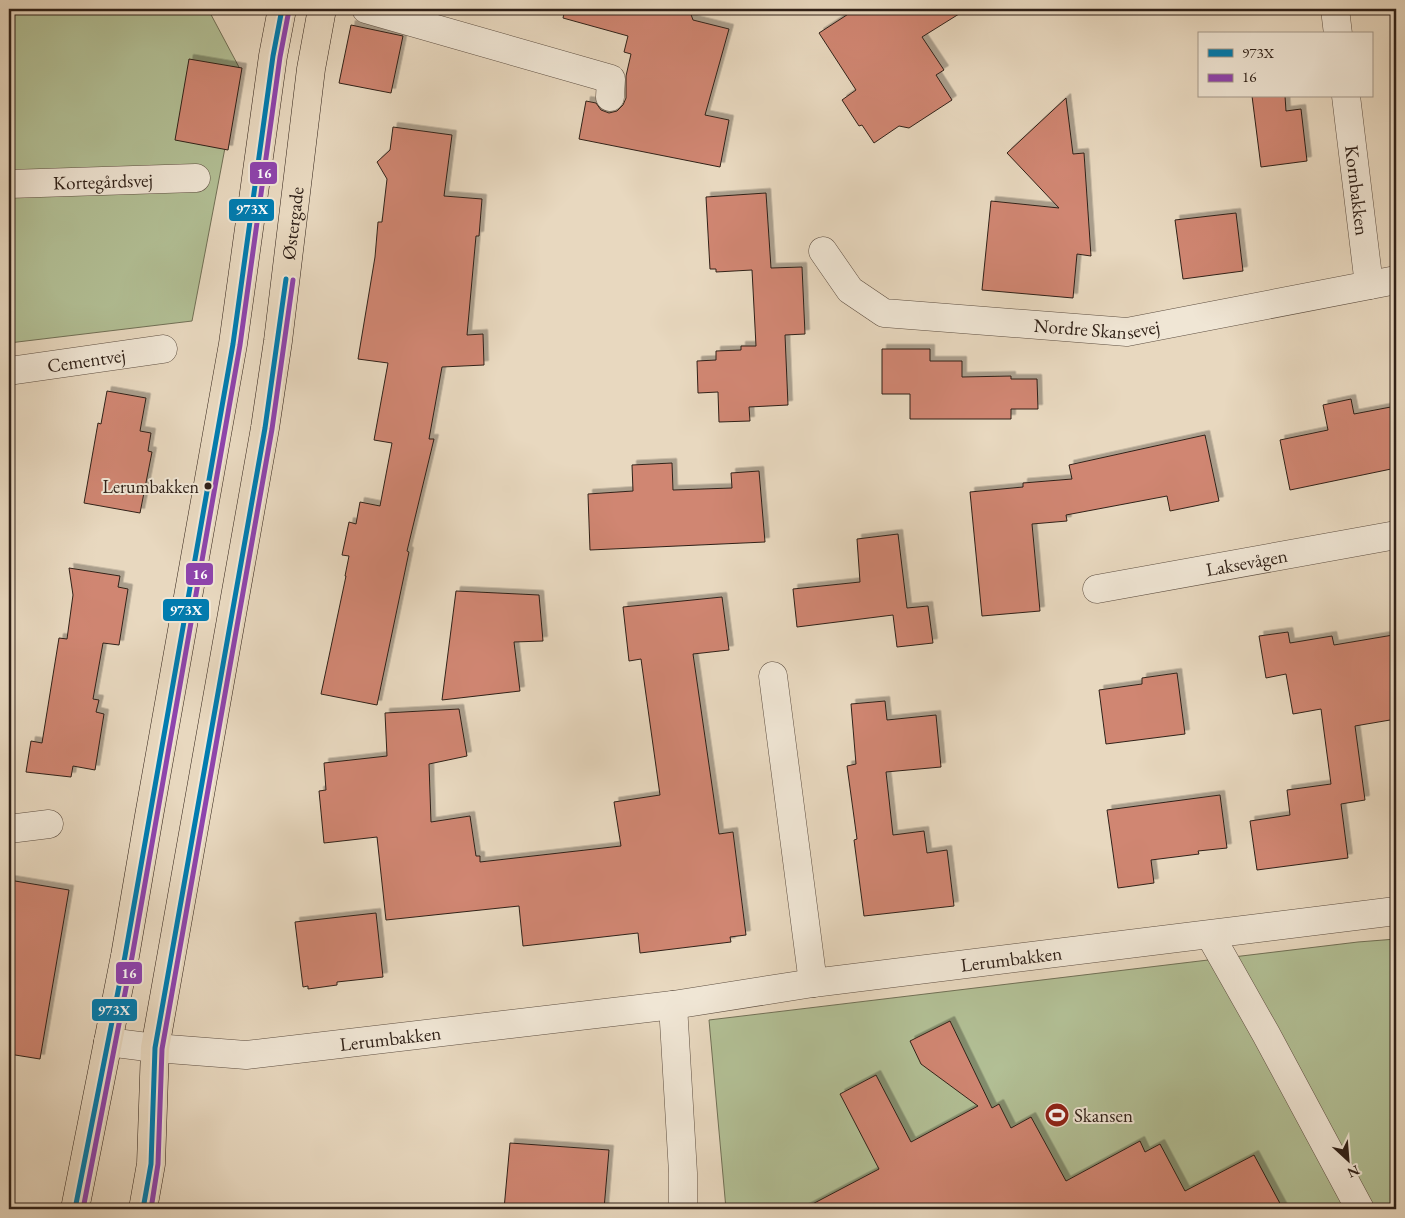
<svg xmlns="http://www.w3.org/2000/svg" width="1405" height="1218" font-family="'EB Garamond',serif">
<defs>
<filter id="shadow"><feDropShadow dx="4.5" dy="-4.5" stdDeviation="0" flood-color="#0004"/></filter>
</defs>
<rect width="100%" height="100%" fill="#e8d8bf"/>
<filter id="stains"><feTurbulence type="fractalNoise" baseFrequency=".004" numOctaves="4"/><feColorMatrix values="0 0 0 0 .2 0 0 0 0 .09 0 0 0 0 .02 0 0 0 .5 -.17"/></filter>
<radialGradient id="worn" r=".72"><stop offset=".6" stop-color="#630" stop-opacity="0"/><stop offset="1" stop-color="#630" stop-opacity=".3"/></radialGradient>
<path fill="#b2bf95" stroke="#717056" d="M 9,9 L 208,9 L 240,69 L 192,321 L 9,343 Z
M 1396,939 L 1396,1209 L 726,1209 L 709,1020 L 1358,942 Z"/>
<path fill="#d08672" stroke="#302118" filter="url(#shadow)" d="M 565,9 L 652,9 L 672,14 L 680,9 L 689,9 L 693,20 L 729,29 L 705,115 L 729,120 L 720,167 L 579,139 L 586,101 L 596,103 L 601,110 L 609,113 L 617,111 L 623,105 L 626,98 L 626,76 L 631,54 L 624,52 L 628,36 L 563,18 Z
M 856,9 L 967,9 L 922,37 L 944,70 L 936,75 L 952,100 L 909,128 L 899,126 L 874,143 L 862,125 L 859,126 L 842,100 L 856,90 L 819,33 Z
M 351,25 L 403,36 L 391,93 L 339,83 Z
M 189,59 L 242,68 L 228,150 L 175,140 Z
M 1252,96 L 1285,96 L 1286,111 L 1301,109 L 1307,161 L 1261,167 Z
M 1066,98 L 1073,154 L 1084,153 L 1091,256 L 1077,254 L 1073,298 L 982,290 L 991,201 L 1059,208 L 1007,153 Z
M 393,127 L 452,135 L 444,196 L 482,199 L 479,236 L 476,236 L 467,335 L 483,334 L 484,365 L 442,367 L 429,439 L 434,439 L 407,551 L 409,552 L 377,705 L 321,694 L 346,576 L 345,576 L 349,556 L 342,555 L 349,522 L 356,524 L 360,502 L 380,506 L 392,443 L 374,440 L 388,363 L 358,359 L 375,257 L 378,222 L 382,222 L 387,179 L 377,162 L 390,150 Z
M 766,193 L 771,268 L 802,267 L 805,334 L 785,335 L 788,405 L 749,407 L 750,421 L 719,422 L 718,392 L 698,393 L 697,361 L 716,360 L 716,351 L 741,350 L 741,346 L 756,346 L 752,270 L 716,272 L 716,269 L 710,269 L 706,197 Z
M 1236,213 L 1243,271 L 1183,279 L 1175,220 Z
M 882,349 L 930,349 L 930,361 L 962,361 L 962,377 L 1011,376 L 1011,379 L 1037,379 L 1038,409 L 1011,409 L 1011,419 L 910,419 L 910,394 L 882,394 Z
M 107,391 L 146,398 L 140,431 L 151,433 L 148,451 L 152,452 L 140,513 L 84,503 L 98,423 L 101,424 Z
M 1351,399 L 1354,414 L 1396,406 L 1396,468 L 1290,490 L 1280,440 L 1328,430 L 1323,405 Z
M 1205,435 L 1219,501 L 1170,511 L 1167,496 L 1066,515 L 1067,521 L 1032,524 L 1040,611 L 982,616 L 970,492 L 1023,487 L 1023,483 L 1072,479 L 1069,465 Z
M 672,463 L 673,490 L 732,488 L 731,473 L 759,471 L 765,542 L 590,550 L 588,494 L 633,491 L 632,465 Z
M 898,534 L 907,608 L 928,606 L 933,643 L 897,647 L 893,615 L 797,627 L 793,589 L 860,582 L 857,539 Z
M 69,568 L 120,576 L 118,587 L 128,589 L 119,645 L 103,643 L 93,699 L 99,700 L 96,712 L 104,714 L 95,770 L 73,766 L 71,777 L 26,772 L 31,741 L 42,743 L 59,638 L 67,639 L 73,595 Z
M 456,591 L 539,595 L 543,641 L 514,642 L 520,691 L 442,700 Z
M 722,597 L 729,650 L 693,654 L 719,834 L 733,832 L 746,935 L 730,937 L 731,942 L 640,953 L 638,933 L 523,946 L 519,906 L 386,920 L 377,837 L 324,843 L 319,791 L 326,790 L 324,763 L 387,756 L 385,713 L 459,709 L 467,756 L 429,764 L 431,822 L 470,816 L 476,856 L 480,856 L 480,862 L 621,846 L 614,802 L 660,795 L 641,659 L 629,661 L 623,607 Z
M 1288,632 L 1290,643 L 1332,636 L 1334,645 L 1393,635 L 1396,653 L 1396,719 L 1355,726 L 1365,800 L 1341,804 L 1348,858 L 1257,870 L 1250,821 L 1290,815 L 1287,790 L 1331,784 L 1321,709 L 1293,714 L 1286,674 L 1266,678 L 1259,636 Z
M 1177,673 L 1185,734 L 1106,744 L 1099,690 L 1142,684 L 1142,678 Z
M 885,701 L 887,720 L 936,715 L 941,767 L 886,772 L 893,835 L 924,831 L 927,853 L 947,850 L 954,906 L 864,916 L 854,840 L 857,839 L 847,766 L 856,764 L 851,704 Z
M 1220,795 L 1227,848 L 1198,851 L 1199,854 L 1151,860 L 1154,883 L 1118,888 L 1107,810 Z
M 9,880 L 69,890 L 40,1059 L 9,1054 Z
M 376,913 L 383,977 L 337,982 L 337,985 L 308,989 L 308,986 L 303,987 L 295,922 Z
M 950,1021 L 992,1108 L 999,1104 L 1011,1128 L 1031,1117 L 1066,1181 L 1140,1141 L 1145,1152 L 1160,1144 L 1185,1191 L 1254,1155 L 1283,1209 L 803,1209 L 879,1169 L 840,1094 L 876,1075 L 911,1142 L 978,1106 L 921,1064 L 910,1041 Z
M 510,1143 L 609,1150 L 604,1209 L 504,1209 Z"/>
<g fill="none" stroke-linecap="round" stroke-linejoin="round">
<defs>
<g id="minor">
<path d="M 366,9 L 611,79 L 610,97"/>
<path d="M 1335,9 L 1338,34"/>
<path id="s1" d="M 1346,96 L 1369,285"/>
<path id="s2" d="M 9,184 L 196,178"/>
<path id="s3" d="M 823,251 L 850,290 L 884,313 L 1127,332 L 1396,280"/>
<path id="s4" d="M 9,371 L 163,349"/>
<path id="s5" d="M 1097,589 L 1396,535"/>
<path d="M 773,676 L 813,983"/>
<path d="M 9,829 L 49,824"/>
<path d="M 1210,935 L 1266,1034 L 1360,1209"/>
<path d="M 673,1005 L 683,1173 L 683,1209"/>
<path id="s6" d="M 108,1042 L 155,1048 L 246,1055 L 673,1005 L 813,983 L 1396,911"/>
</g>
<g id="major">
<path d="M 75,1209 L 125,956 L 149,816 L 233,344 L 273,56 L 282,9"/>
<path id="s7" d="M 143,1209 L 151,1164 L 155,1048 L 265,428 L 278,341 L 311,69 L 322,9"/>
</g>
</defs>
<use href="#minor" stroke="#5e4f42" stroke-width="29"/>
<use href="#major" stroke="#302118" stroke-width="29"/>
<use href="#minor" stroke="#f0e6d5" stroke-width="28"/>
<use href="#major" stroke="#e8d8bf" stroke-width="28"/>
<defs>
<path id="bus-1" d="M 75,1209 L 125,956 L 233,344 L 273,56 L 282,9
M 143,1209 L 151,1164 L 155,1048 L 265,428 L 286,279"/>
<path id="bus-2" d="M 83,1209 L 132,957 L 240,345 L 280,57 L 289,10
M 151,1209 L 158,1164 L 162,1049 L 272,429 L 293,280"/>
</defs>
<use href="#bus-1" stroke="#f0e6d5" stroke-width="9"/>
<use href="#bus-2" stroke="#f0e6d5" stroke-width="9"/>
<use href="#bus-1" stroke="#007cb0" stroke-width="5"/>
<use href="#bus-2" stroke="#8e44ad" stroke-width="5"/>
</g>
<defs>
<symbol id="stadium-disc" viewBox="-11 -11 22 22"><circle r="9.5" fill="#8f2418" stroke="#f0e6d5"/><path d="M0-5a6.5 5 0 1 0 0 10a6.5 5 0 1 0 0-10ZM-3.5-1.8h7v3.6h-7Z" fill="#fff"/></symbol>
</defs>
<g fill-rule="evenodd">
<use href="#stadium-disc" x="1043" y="1101" width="28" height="28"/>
</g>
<circle fill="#302118" stroke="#f0e6d5" stroke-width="2" cx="208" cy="486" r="4.5"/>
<g text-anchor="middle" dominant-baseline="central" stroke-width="4" stroke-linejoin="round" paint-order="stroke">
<g font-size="18" fill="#302118" stroke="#f0e6d5" text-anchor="end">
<text x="199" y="486">Lerumbakken</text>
</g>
<g font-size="19" fill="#302118" stroke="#f0e6d5">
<text stroke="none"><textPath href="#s2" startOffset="94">Kortegårdsvej</textPath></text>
<text stroke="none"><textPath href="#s1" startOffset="95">Kornbakken</textPath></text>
<text stroke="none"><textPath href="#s7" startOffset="998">Østergade</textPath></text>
<text stroke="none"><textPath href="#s3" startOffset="302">Nordre Skansevej</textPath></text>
<text stroke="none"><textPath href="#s4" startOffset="78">Cementvej</textPath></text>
<text stroke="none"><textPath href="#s5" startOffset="152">Laksevågen</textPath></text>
<text stroke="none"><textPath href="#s6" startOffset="910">Lerumbakken</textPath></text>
<text stroke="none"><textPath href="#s6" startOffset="284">Lerumbakken</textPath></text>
</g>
<g font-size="19" fill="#302118" stroke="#f0e6d5" text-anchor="start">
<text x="1074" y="1115">Skansen</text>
</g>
</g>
<g stroke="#f0e6d5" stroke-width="2">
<rect x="249" y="161" width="29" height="24" rx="5" fill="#8e44ad"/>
<rect x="228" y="198" width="47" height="24" rx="5" fill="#007cb0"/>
<rect x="185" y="562" width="29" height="24" rx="5" fill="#8e44ad"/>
<rect x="162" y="598" width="48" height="24" rx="5" fill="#007cb0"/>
<rect x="115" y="961" width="28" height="24" rx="5" fill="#8e44ad"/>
<rect x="91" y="998" width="47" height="24" rx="5" fill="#007cb0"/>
</g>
<g font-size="14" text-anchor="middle" font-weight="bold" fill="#fff">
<text x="264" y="178">16</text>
<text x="252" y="214">973X</text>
<text x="200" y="579">16</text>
<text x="186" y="615">973X</text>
<text x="129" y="978">16</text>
<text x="114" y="1015">973X</text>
</g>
<rect width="1405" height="1218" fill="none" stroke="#e8d8bf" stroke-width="30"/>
<rect x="10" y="10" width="1385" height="1198" fill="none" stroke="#302118" stroke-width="2.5"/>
<rect x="15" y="15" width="1375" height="1188" fill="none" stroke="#302118"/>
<rect x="1198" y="32" width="175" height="65" fill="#f0e6d5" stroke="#a39789"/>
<rect x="1208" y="49" width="25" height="8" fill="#007cb0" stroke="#a39789"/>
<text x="1242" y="58" font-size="15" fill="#302118">973X</text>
<rect x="1208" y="74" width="25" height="8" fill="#8e44ad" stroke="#a39789"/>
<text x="1242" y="82" font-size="15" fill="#302118">16</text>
<g transform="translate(1348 1160) rotate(154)" stroke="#f0e6d5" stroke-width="4" paint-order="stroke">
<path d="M0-4L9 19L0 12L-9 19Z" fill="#302118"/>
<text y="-8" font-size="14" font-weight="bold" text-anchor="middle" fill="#302118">N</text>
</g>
<rect width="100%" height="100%" filter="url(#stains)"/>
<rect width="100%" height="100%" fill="url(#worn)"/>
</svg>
